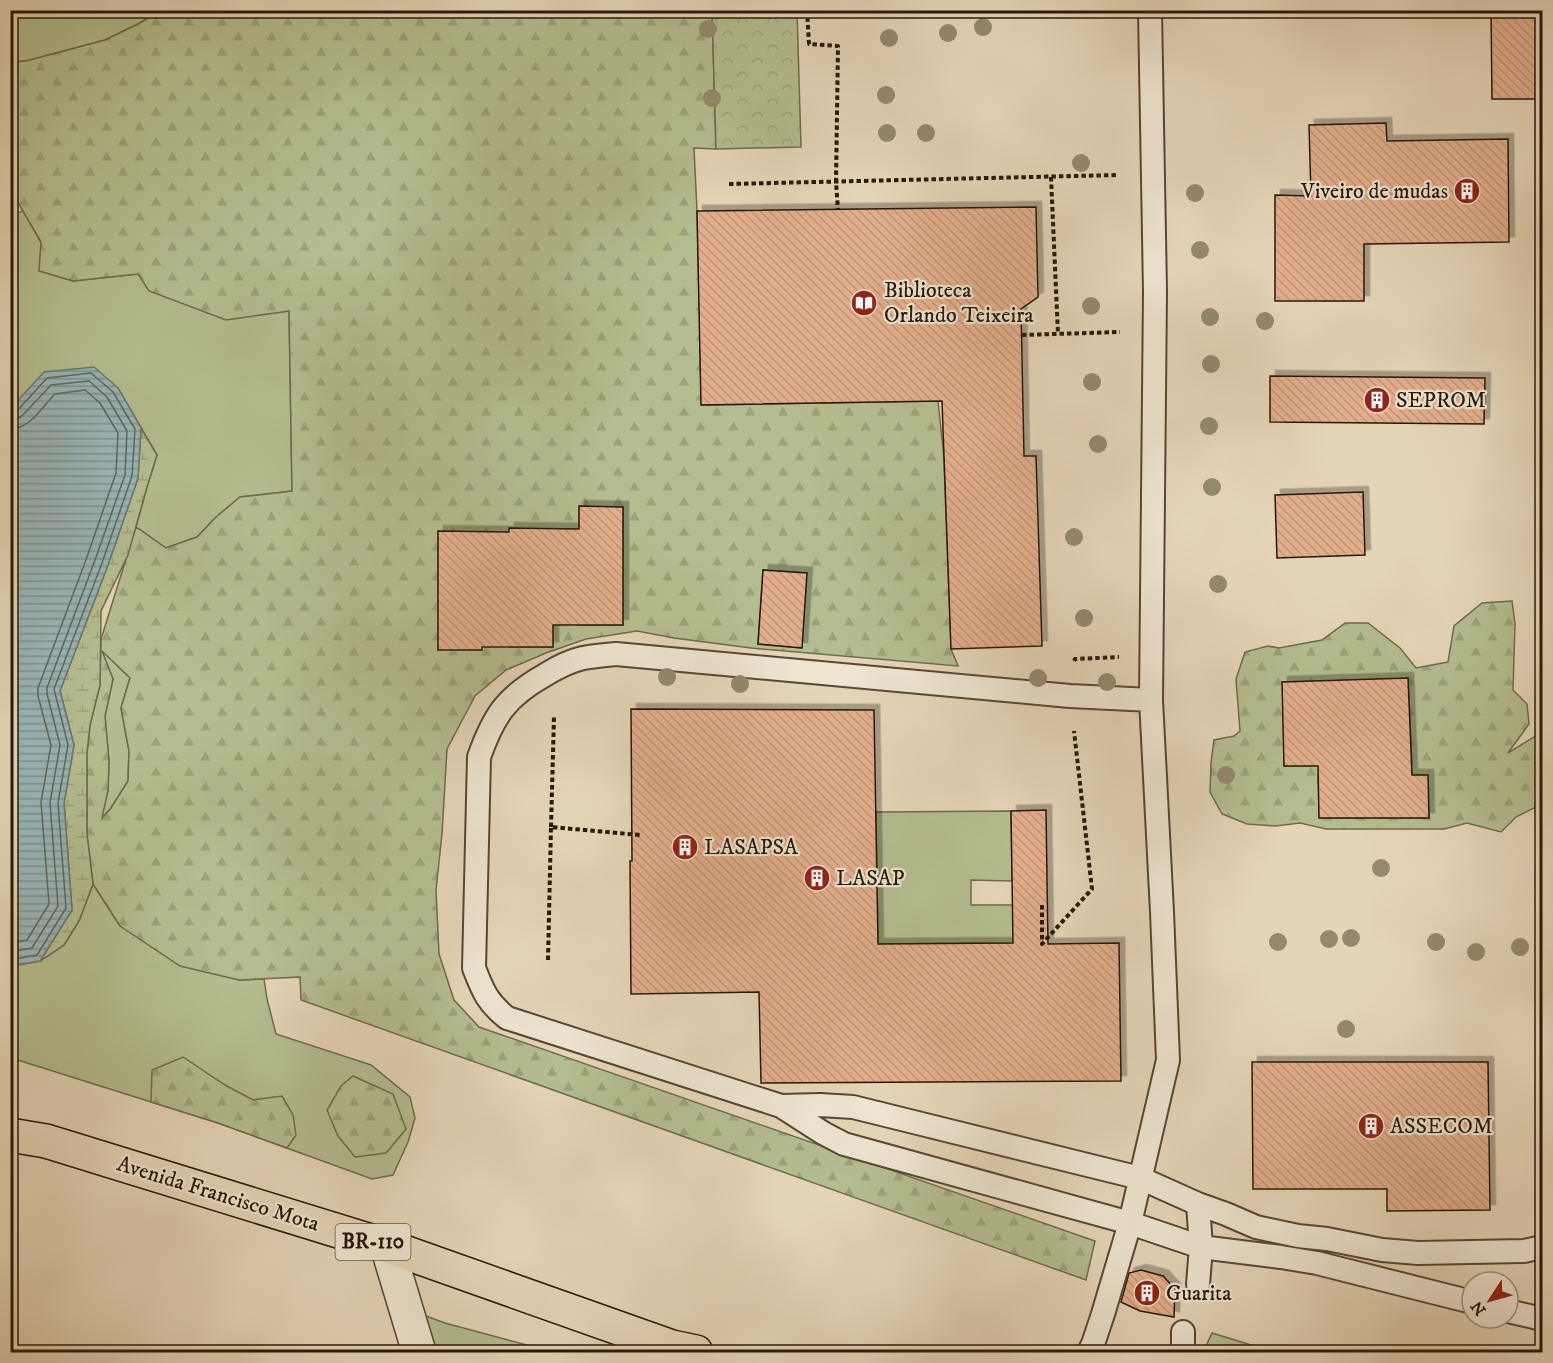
<svg xmlns="http://www.w3.org/2000/svg" width="1553" height="1363" font-family="'IM FELL DW Pica',serif">
<defs>
<pattern id="forest-firs" width="22" height="20" patternUnits="userSpaceOnUse" patternTransform="scale(1.5)"><rect width="22" height="20" fill="#b4bd8f"/><path d="M5 1l3.5 6h-7zM16 11l3.5 6h-7z" fill="#9ba27a"/></pattern>
<pattern id="wetland-marsh" width="20" height="14" patternUnits="userSpaceOnUse" patternTransform="scale(1.5)"><rect width="20" height="14" fill="#b4bd8f"/><path d="M1 5h8M5 5V1M11 12h8M15 12V8" fill="none" stroke="#9ba27a"/></pattern>
<pattern id="park-crowns" width="20" height="18" patternUnits="userSpaceOnUse" patternTransform="scale(1.5)"><rect width="20" height="18" fill="#b4bd8f"/><path d="M2 6a3 3 0 1 1 6 0M12 15a3 3 0 1 1 6 0" fill="none" stroke="#9ba27a"/></pattern>
<pattern id="water-rules" width="6" height="5" patternUnits="userSpaceOnUse" patternTransform="scale(1.5)"><rect width="6" height="5" fill="#99b6b8"/><path d="M0 2.5h6" fill="none" stroke="#7d9394"/></pattern>
<pattern id="building-back-hatch" width="6" height="6" patternUnits="userSpaceOnUse" patternTransform="scale(1.5)"><rect width="6" height="6" fill="#e3ae8d"/><path d="M-1 5l2 2M0 0l6 6M5-1l2 2" fill="none" stroke="#c39578"/></pattern>
<filter id="shadow"><feDropShadow dx="5.5" dy="-5.5" stdDeviation="0" flood-color="#0004"/></filter>
</defs>
<rect width="100%" height="100%" fill="#e5d5b7"/>
<filter id="stains"><feTurbulence type="fractalNoise" baseFrequency=".00333" numOctaves="4"/><feColorMatrix values="0 0 0 0 .2 0 0 0 0 .09 0 0 0 0 .02 0 0 0 .5 -.17"/></filter>
<radialGradient id="worn" r=".72"><stop offset=".6" stop-color="#630" stop-opacity="0"/><stop offset="1" stop-color="#630" stop-opacity=".3"/></radialGradient>
<path fill="#b4bd8f" stroke="#6e6a4c" stroke-width="1.5" d="M 10,11 L 155,11 L 155,14 L 138,24 L 105,40 L 26,61 L 11,62 Z
M 24,211 L 41,243 L 40,271 L 73,281 L 138,274 L 201,310 L 226,319 L 289,311 L 292,491 L 240,497 L 215,518 L 197,537 L 166,548 L 136,527 L 147,487 L 157,455 L 118,388 L 13,406 L 11,420 L 11,214 Z
M 101,649 L 130,678 L 121,708 L 129,751 L 128,781 L 111,808 L 101,819 L 108,790 L 109,761 L 105,716 L 113,679 Z
M 1011,811 L 1012,881 L 971,880 L 971,905 L 1013,905 L 1013,943 L 878,944 L 876,812 Z
M 93,884 L 120,926 L 239,980 L 264,979 L 267,999 L 276,1034 L 371,1065 L 410,1097 L 415,1118 L 408,1142 L 393,1175 L 372,1179 L 218,1123 L 11,1058 L 11,966 L 40,961 L 64,945 L 79,921 Z
M 426,1316 L 445,1323 L 553,1352 L 436,1352 L 419,1319 Z
M 1212,1333 L 1274,1352 L 1205,1352 L 1206,1346 Z"/>
<path fill="url(#forest-firs)" stroke="#6e6a4c" stroke-width="1.5" fill-rule="evenodd" d="M 155,11 L 712,11 L 716,149 L 694,148 L 697,211 L 702,405 L 938,401 L 944,458 L 951,649 L 958,666 L 751,648 L 674,638 L 637,631 L 586,639 L 546,653 L 506,670 L 475,696 L 447,749 L 442,834 L 436,890 L 439,954 L 454,1000 L 479,1027 L 1095,1241 L 1086,1280 L 301,1000 L 300,977 L 239,980 L 180,966 L 120,926 L 93,884 L 87,834 L 87,753 L 90,725 L 100,685 L 101,639 L 136,527 L 166,548 L 197,537 L 215,518 L 240,497 L 292,491 L 289,311 L 226,320 L 149,291 L 138,274 L 73,281 L 39,271 L 41,242 L 16,199 L 11,196 L 11,62 L 26,61 L 105,40 L 138,24 L 155,14 ZM 579,507 L 623,507 L 623,625 L 580,625 ZM 554,529 L 553,647 L 510,647 ZM 438,532 L 482,650 L 438,649 ZM 763,570 L 806,573 L 801,648 L 758,644 ZM 102,651 L 130,678 L 121,708 L 129,751 L 128,781 L 111,808 L 102,818 L 108,790 L 109,761 L 105,716 L 113,679 Z
M 1512,601 L 1515,624 L 1513,690 L 1527,704 L 1529,724 L 1508,753 L 1542,732 L 1542,809 L 1538,806 L 1516,817 L 1501,832 L 1467,823 L 1444,829 L 1326,829 L 1300,823 L 1275,826 L 1247,824 L 1222,814 L 1210,792 L 1211,763 L 1214,740 L 1234,736 L 1240,731 L 1236,679 L 1245,652 L 1268,646 L 1279,648 L 1322,640 L 1345,623 L 1368,623 L 1400,648 L 1416,668 L 1448,662 L 1454,626 L 1482,603 ZM 1408,679 L 1412,764 L 1284,766 L 1283,682 ZM 1318,775 L 1428,775 L 1429,818 L 1320,818 Z
M 183,1057 L 225,1085 L 253,1100 L 282,1096 L 293,1115 L 296,1135 L 287,1148 L 218,1123 L 151,1102 L 152,1070 Z
M 353,1076 L 393,1094 L 406,1129 L 386,1153 L 355,1157 L 338,1136 L 327,1110 L 341,1086 Z"/>
<path fill="url(#wetland-marsh)" stroke="#6e6a4c" stroke-width="1.5" d="M 141,428 L 157,455 L 147,487 L 128,555 L 101,611 L 100,685 L 90,725 L 87,753 L 87,834 L 93,884 L 79,921 L 64,945 L 40,961 L 72,910 L 64,803 L 74,745 L 60,691 L 108,565 L 138,478 Z"/>
<path fill="url(#park-crowns)" stroke="#6e6a4c" stroke-width="1.5" d="M 712,11 L 797,11 L 801,147 L 716,149 Z"/>
<path fill="url(#water-rules)" stroke="#6c7772" stroke-width="1.5" d="M 94,367 L 118,388 L 141,428 L 138,478 L 108,565 L 60,691 L 74,745 L 64,803 L 72,910 L 40,961 L 11,966 L 11,420 L 13,406 L 44,372 Z"/>
<g fill="none" stroke-linecap="round" stroke-linejoin="round">
<path stroke="#606760" stroke-width="1.5" d="M 10,413 L 17,411 L 47,378 L 91,373 L 113,392 L 135,429 L 132,476 L 102,563 L 54,689 L 68,745 L 58,803 L 66,908 L 37,955 L 10,960
M 10,420 L 17,419 L 22,416 L 51,385 L 89,381 L 107,397 L 127,431 L 125,475 L 95,560 L 47,688 L 47,694 L 60,745 L 50,803 L 58,906 L 32,948 L 10,952
M 10,429 C 30,429 42,407 55,394 L 85,390 L 100,403 L 118,433 L 116,473 L 87,557 L 38,688 L 38,696 L 51,745 L 41,802 L 49,904 L 27,940 L 10,943"/>
</g>
<path fill="url(#building-back-hatch)" stroke="#281809" stroke-width="1.5" filter="url(#shadow)" d="M 1491,10 L 1542,10 L 1542,99 L 1492,99 Z
M 1386,123 L 1387,141 L 1508,139 L 1509,242 L 1364,244 L 1364,301 L 1275,301 L 1275,195 L 1311,196 L 1309,125 Z
M 1036,207 L 1038,297 L 1021,309 L 1024,456 L 1036,456 L 1042,646 L 951,649 L 942,401 L 701,405 L 697,211 Z
M 1270,376 L 1485,378 L 1484,424 L 1270,422 Z
M 1363,492 L 1365,555 L 1277,558 L 1275,495 Z
M 579,506 L 623,507 L 623,625 L 553,625 L 553,647 L 482,647 L 482,650 L 438,650 L 438,531 L 509,532 L 509,528 L 579,529 Z
M 763,570 L 807,573 L 802,648 L 758,644 Z
M 1408,678 L 1412,775 L 1428,775 L 1429,818 L 1319,818 L 1318,766 L 1284,766 L 1282,682 Z
M 631,709 L 874,710 L 878,944 L 1013,943 L 1011,811 L 1046,810 L 1048,944 L 1119,943 L 1121,1081 L 761,1083 L 759,992 L 631,994 L 630,861 L 632,861 Z
M 1252,1062 L 1488,1062 L 1490,1210 L 1387,1211 L 1387,1189 L 1253,1189 Z
M 1141,1270 L 1163,1276 L 1175,1289 L 1174,1317 L 1140,1311 L 1121,1302 L 1129,1273 Z"/>
<g fill="none" stroke-linecap="round" stroke-linejoin="round">
<defs>
<path id="service" d="M 1151,700 L 1070,696 L 616,654 C 605,655 594,656 583,658 C 570,661 556,668 545,675 C 506,697 494,715 479,757 L 474,968 C 483,991 487,1002 507,1018 L 781,1106 L 823,1133 L 844,1144 L 1130,1223 L 1201,1247 L 1198,1204
M 781,1106 L 820,1105 L 853,1107 L 1140,1178 L 1198,1204 L 1226,1214 L 1256,1227 L 1298,1236 L 1327,1239 L 1382,1250 L 1418,1253 L 1524,1251 L 1542,1247
M 1198,1284 L 1201,1247 L 1281,1257 L 1317,1263 L 1472,1302
M 1508,1311 L 1542,1319
M 1089,1352 L 1093,1344 L 1103,1314 L 1130,1223 L 1168,1060 L 1162,912 L 1151,700 L 1155,292 L 1150,10
M 1183,1352 L 1183,1332"/>
<path id="minor" d="M 387,1246 L 419,1352"/>
<path id="primary" d="M 10,1135 L 46,1141 L 387,1246 L 672,1347 L 696,1352"/>
</defs>
<use href="#service" stroke="#574734" stroke-width="26"/>
<use href="#minor" stroke="#574734" stroke-width="36"/>
<use href="#primary" stroke="#281809" stroke-width="36"/>
<path stroke="#281809" stroke-width="4" stroke-dasharray="4.5 3" stroke-linecap="butt" d="M 807,10 L 809,44 L 838,46 L 836,182 L 838,210
M 1051,177 L 1058,334
M 729,184 L 1118,175
M 1022,335 L 1120,332
M 1074,661 L 1075,659 L 1119,657
M 551,827 L 554,716
M 1042,905 L 1042,944 L 1092,889 L 1074,731
M 548,960 L 551,827 L 640,835"/>
<use href="#service" stroke="#eee4d0" stroke-width="22"/>
<use href="#minor" stroke="#eee4d0" stroke-width="33"/>
<use href="#primary" stroke="#e5d5b7" stroke-width="33"/>
</g>
<g fill="#94896d">
<circle cx="983" cy="27" r="9"/>
<circle cx="708" cy="29" r="9"/>
<circle cx="948" cy="33" r="9"/>
<circle cx="889" cy="38" r="9"/>
<circle cx="886" cy="95" r="9"/>
<circle cx="712" cy="98" r="9"/>
<circle cx="887" cy="133" r="9"/>
<circle cx="926" cy="133" r="9"/>
<circle cx="1081" cy="163" r="9"/>
<circle cx="1195" cy="193" r="9"/>
<circle cx="1200" cy="250" r="9"/>
<circle cx="1091" cy="306" r="9"/>
<circle cx="1210" cy="317" r="9"/>
<circle cx="1265" cy="321" r="9"/>
<circle cx="1211" cy="364" r="9"/>
<circle cx="1092" cy="382" r="9"/>
<circle cx="1209" cy="426" r="9"/>
<circle cx="1098" cy="444" r="9"/>
<circle cx="1212" cy="487" r="9"/>
<circle cx="1074" cy="537" r="9"/>
<circle cx="1218" cy="584" r="9"/>
<circle cx="1084" cy="618" r="9"/>
<circle cx="667" cy="677" r="9"/>
<circle cx="1038" cy="678" r="9"/>
<circle cx="1107" cy="682" r="9"/>
<circle cx="740" cy="684" r="9"/>
<circle cx="1226" cy="775" r="9"/>
<circle cx="1381" cy="868" r="9"/>
<circle cx="1351" cy="938" r="9"/>
<circle cx="1329" cy="939" r="9"/>
<circle cx="1278" cy="942" r="9"/>
<circle cx="1436" cy="942" r="9"/>
<circle cx="1520" cy="947" r="9"/>
<circle cx="1476" cy="952" r="9"/>
<circle cx="1346" cy="1029" r="9"/>
</g>
<defs>
<symbol id="building-disc" viewBox="-11 -11 22 22"><circle r="9.5" fill="#8f2418" stroke="#eee4d0"/><path d="M-4-6H4V6H1V3H-1V6H-4ZM-2.5-4.3h1.7v1.8h-1.7ZM.8-4.3h1.7v1.8H.8ZM-2.5-1h1.7V.8h-1.7ZM.8-1h1.7V.8H.8Z" fill="#fff"/></symbol>
<symbol id="library-disc" viewBox="-11 -11 22 22"><circle r="9.5" fill="#8f2418" stroke="#eee4d0"/><path d="M-6-4Q-3-5.5-.7-3.5V5Q-3 3-6 4ZM6-4Q3-5.5 .7-3.5V5Q3 3 6 4Z" fill="#fff"/></symbol>
</defs>
<g fill-rule="evenodd">
<use href="#building-disc" x="1452" y="176" width="30" height="30"/>
<use href="#library-disc" x="849" y="288" width="30" height="30"/>
<use href="#building-disc" x="1362" y="385" width="30" height="30"/>
<use href="#building-disc" x="670" y="832" width="30" height="30"/>
<use href="#building-disc" x="802" y="863" width="30" height="30"/>
<use href="#building-disc" x="1356" y="1111" width="30" height="30"/>
<use href="#building-disc" x="1132" y="1278" width="30" height="30"/>
</g>
<g text-anchor="middle" dominant-baseline="central" stroke-width="4.5" stroke-linejoin="round" paint-order="stroke">
<rect fill="#eee4d0" stroke="#635545" stroke-width="1.5" x="335.5" y="1224" width="75" height="36" rx="4.5"/>
<g font-size="21" font-weight="bold" fill="#281809">
<text x="373" y="1242">BR-110</text>
</g>
<g font-size="22" fill="#281809" stroke="#eee4d0" text-anchor="start">
<text x="1448" y="191" text-anchor="end">Viveiro de mudas</text>
<text x="884" y="290">Biblioteca<tspan x="884" dy="25">Orlando Teixeira</tspan></text>
<text x="1396" y="400">SEPROM</text>
<text x="704" y="847">LASAPSA</text>
<text x="836" y="878">LASAP</text>
<text x="1390" y="1126">ASSECOM</text>
<text x="1166" y="1293">Guarita</text>
</g>
<g font-size="22" fill="#281809" stroke="#eee4d0">
<text transform="translate(218 1194) rotate(17)">Avenida Francisco Mota</text>
</g>
</g>
<rect width="1553" height="1363" fill="none" stroke="#e5d5b7" stroke-width="36"/>
<rect x="12" y="12" width="1529" height="1339" fill="none" stroke="#281809" stroke-width="3"/>
<rect x="18" y="18" width="1517" height="1327" fill="none" stroke="#281809" stroke-width="1.5"/>
<g transform="translate(1490 1300) rotate(234)"><circle r="28" fill="#eee4d0" stroke="#9f9280" stroke-width="1.5"/>
<path d="M0-4.5L10 22L0 15L-10 22Z" fill="#8f2418"/>
<text y="-9" font-size="16" font-weight="bold" text-anchor="middle" fill="#281809">N</text>
</g>
<rect width="100%" height="100%" filter="url(#stains)"/>
<rect width="100%" height="100%" fill="url(#worn)"/>
</svg>
